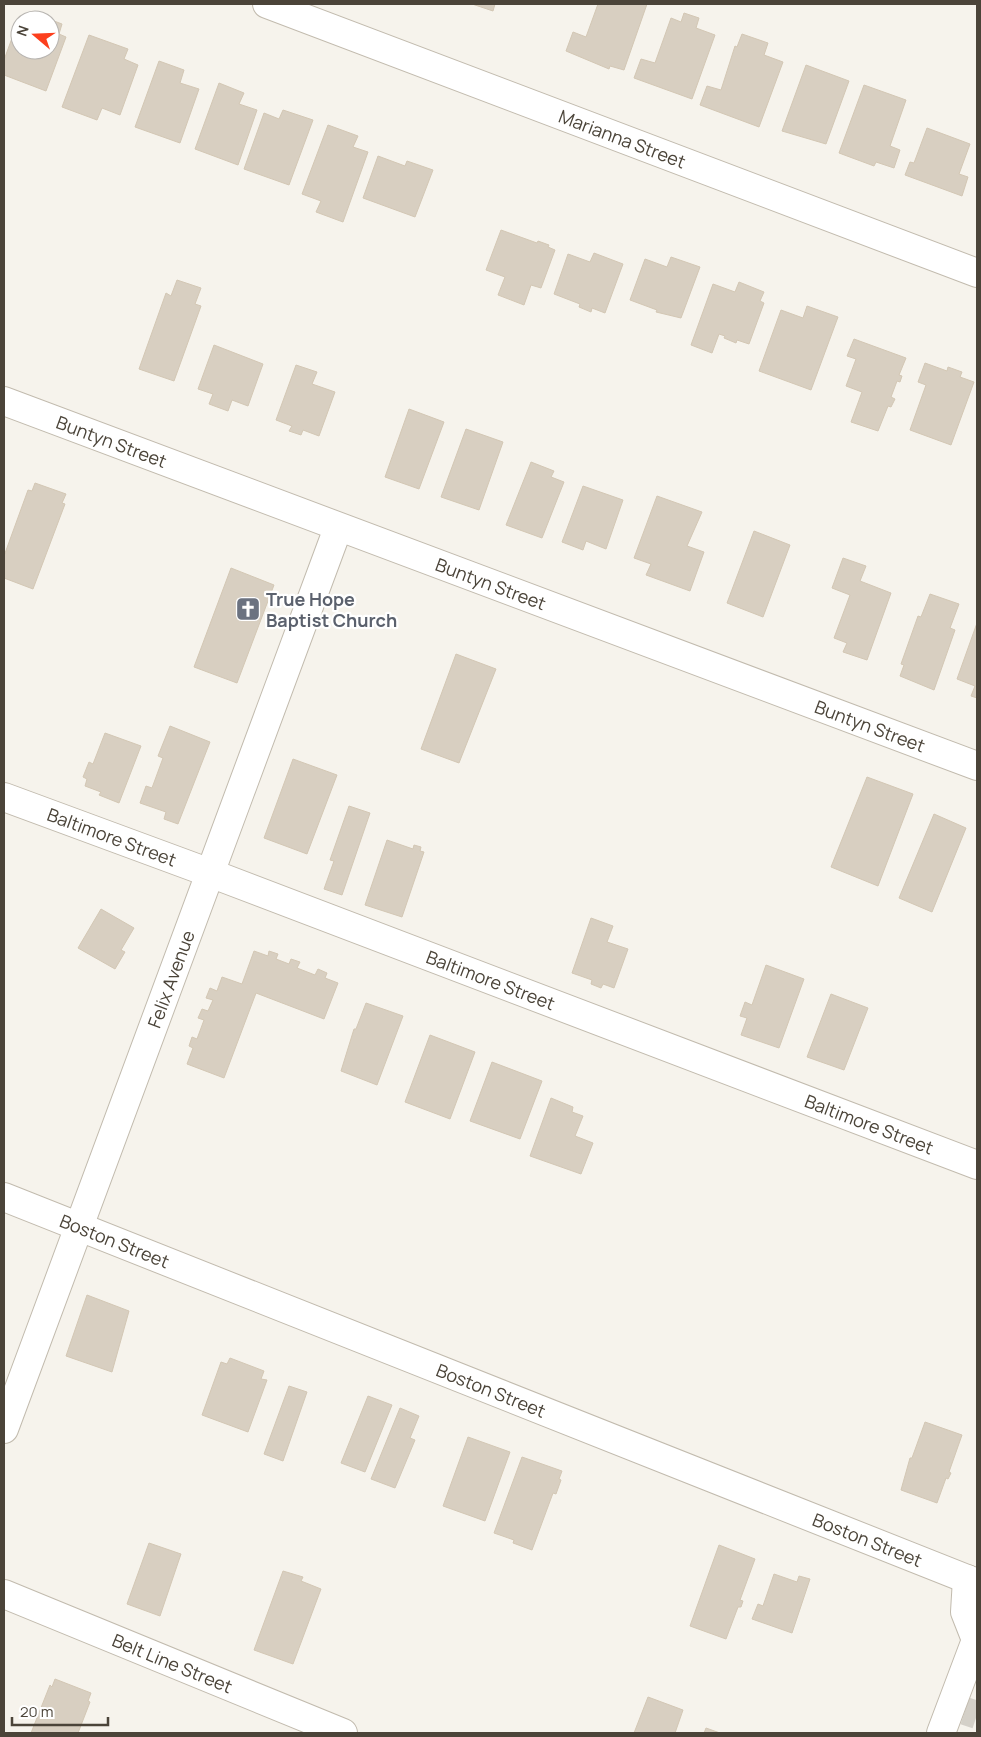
<svg xmlns="http://www.w3.org/2000/svg" width="981" height="1737" font-family="Manrope,sans-serif">
<rect width="100%" height="100%" fill="#f6f3ec"/>
<path fill="#d8cfc1" stroke="#d3c7b4" d="M 472,4 L 495,4 L 493,11 Z
M 598,4 L 647,4 L 624,70 L 610,66 L 609,69 L 566,51 L 573,32 L 586,37 Z
M 30,12 L 62,24 L 59,34 L 66,37 L 46,91 L 4,75 L 4,60 L 19,19 L 21,20 L 20,50 L 50,50 L 50,20 L 26,20 Z
M 684,13 L 699,18 L 696,28 L 715,35 L 692,99 L 634,78 L 641,59 L 655,63 L 671,18 L 681,22 Z
M 742,34 L 768,43 L 764,55 L 783,62 L 759,127 L 700,105 L 707,86 L 721,90 L 735,46 L 737,47 Z
M 89,35 L 128,49 L 124,59 L 138,65 L 120,115 L 102,108 L 97,120 L 62,107 Z
M 159,61 L 184,70 L 180,83 L 199,89 L 180,143 L 135,127 Z
M 806,65 L 849,81 L 826,144 L 782,131 Z
M 219,83 L 244,93 L 239,104 L 257,110 L 238,165 L 195,149 Z
M 864,85 L 906,100 L 890,146 L 900,150 L 894,168 L 876,162 L 874,166 L 839,153 Z
M 283,110 L 313,120 L 289,185 L 244,169 L 264,113 L 279,119 Z
M 328,125 L 358,136 L 353,147 L 368,152 L 343,222 L 316,212 L 321,201 L 302,194 Z
M 927,128 L 970,144 L 959,174 L 968,177 L 962,196 L 905,175 L 910,162 L 914,163 Z
M 378,156 L 405,166 L 407,161 L 433,170 L 415,217 L 363,198 Z
M 501,230 L 537,243 L 538,241 L 549,245 L 548,247 L 555,250 L 541,288 L 531,285 L 524,305 L 498,295 L 505,277 L 486,270 Z
M 594,253 L 623,264 L 605,313 L 592,308 L 591,312 L 579,307 L 580,304 L 554,294 L 568,254 L 590,262 Z
M 671,257 L 700,267 L 681,318 L 656,312 L 657,310 L 630,300 L 645,259 L 667,267 Z
M 177,280 L 201,288 L 195,304 L 201,306 L 174,381 L 139,369 L 166,293 L 171,296 Z
M 739,282 L 764,292 L 760,301 L 764,303 L 749,344 L 737,340 L 736,343 L 724,338 L 725,336 L 719,334 L 712,353 L 691,345 L 713,284 L 735,292 Z
M 807,306 L 838,317 L 811,390 L 759,371 L 781,310 L 803,318 Z
M 854,339 L 906,358 L 899,375 L 902,376 L 900,382 L 897,381 L 891,397 L 895,399 L 891,407 L 888,406 L 878,431 L 851,422 L 862,392 L 846,386 L 856,359 L 847,356 Z
M 214,345 L 263,364 L 248,406 L 232,400 L 228,411 L 209,404 L 213,394 L 198,389 Z
M 925,363 L 947,371 L 948,367 L 962,372 L 960,377 L 974,382 L 951,445 L 910,430 L 926,385 L 918,382 Z
M 296,365 L 317,372 L 312,384 L 335,392 L 319,436 L 303,430 L 301,435 L 289,431 L 292,426 L 276,420 Z
M 409,409 L 444,422 L 419,489 L 385,477 Z
M 466,429 L 503,442 L 479,510 L 441,497 Z
M 531,462 L 554,471 L 551,477 L 564,482 L 542,538 L 506,525 Z
M 35,483 L 66,494 L 62,503 L 65,504 L 33,589 L 4,578 L 4,556 L 28,490 L 32,491 Z
M 583,486 L 623,500 L 606,549 L 586,541 L 583,550 L 562,542 Z
M 657,496 L 702,512 L 687,546 L 704,552 L 690,591 L 646,575 L 651,564 L 634,558 Z
M 754,531 L 790,545 L 763,617 L 727,603 Z
M 843,558 L 866,566 L 860,581 L 891,593 L 867,660 L 843,652 L 847,643 L 834,638 L 850,595 L 832,588 Z
M 231,568 L 274,585 L 237,683 L 194,667 Z
M 930,594 L 959,604 L 950,628 L 955,630 L 934,690 L 900,676 L 904,665 L 901,664 L 918,616 L 921,617 Z
M 977,623 L 977,698 L 971,696 L 975,686 L 957,679 Z
M 456,654 L 496,669 L 459,763 L 421,749 Z
M 170,726 L 210,742 L 178,824 L 164,819 L 166,812 L 140,803 L 146,786 L 152,788 L 163,758 L 158,756 Z
M 105,733 L 141,746 L 119,803 L 99,795 L 101,792 L 85,786 L 87,779 L 83,777 L 89,762 L 93,764 Z
M 293,759 L 337,775 L 307,854 L 264,838 Z
M 867,777 L 913,794 L 878,886 L 831,867 Z
M 349,806 L 370,813 L 342,895 L 324,889 L 334,861 L 330,860 Z
M 934,814 L 966,828 L 932,912 L 899,898 Z
M 387,840 L 413,849 L 414,845 L 421,847 L 420,851 L 424,852 L 402,917 L 365,905 Z
M 101,909 L 134,928 L 121,950 L 125,952 L 115,969 L 78,948 Z
M 591,918 L 613,926 L 607,942 L 628,949 L 614,988 L 603,984 L 601,988 L 591,984 L 592,980 L 572,973 Z
M 254,951 L 268,956 L 269,951 L 278,954 L 276,959 L 289,964 L 291,959 L 300,962 L 297,968 L 315,975 L 318,969 L 327,973 L 325,978 L 338,983 L 324,1019 L 256,993 L 224,1078 L 187,1064 L 193,1048 L 189,1046 L 192,1037 L 197,1039 L 204,1020 L 198,1018 L 202,1009 L 208,1011 L 213,1000 L 206,998 L 210,988 L 217,991 L 222,977 L 242,984 Z
M 766,965 L 804,979 L 779,1048 L 741,1035 L 747,1018 L 740,1016 L 745,1002 L 752,1005 Z
M 831,994 L 868,1008 L 844,1070 L 807,1057 Z
M 366,1003 L 403,1016 L 377,1085 L 341,1071 L 354,1029 L 356,1029 Z
M 430,1035 L 475,1052 L 450,1119 L 405,1102 Z
M 492,1062 L 542,1081 L 520,1139 L 470,1121 Z
M 551,1098 L 573,1107 L 572,1112 L 583,1116 L 575,1136 L 593,1143 L 581,1174 L 530,1156 Z
M 87,1295 L 129,1311 L 112,1372 L 66,1356 Z
M 230,1358 L 264,1371 L 261,1379 L 267,1380 L 248,1432 L 202,1415 L 221,1362 L 227,1364 Z
M 289,1386 L 307,1392 L 283,1461 L 264,1454 Z
M 368,1396 L 392,1405 L 365,1472 L 341,1463 Z
M 400,1408 L 419,1416 L 410,1438 L 415,1440 L 395,1488 L 371,1479 Z
M 925,1422 L 962,1435 L 949,1472 L 951,1473 L 948,1479 L 946,1478 L 937,1503 L 901,1490 L 910,1458 L 912,1458 Z
M 468,1437 L 510,1452 L 485,1521 L 443,1506 Z
M 522,1457 L 562,1471 L 559,1479 L 561,1480 L 556,1494 L 553,1493 L 532,1550 L 513,1543 L 514,1540 L 494,1533 Z
M 149,1543 L 181,1554 L 160,1616 L 127,1604 Z
M 719,1545 L 755,1559 L 740,1600 L 743,1601 L 741,1607 L 738,1607 L 726,1639 L 690,1626 Z
M 283,1571 L 303,1577 L 301,1581 L 321,1589 L 293,1664 L 254,1650 Z
M 774,1574 L 797,1582 L 799,1576 L 810,1579 L 792,1633 L 752,1619 L 758,1604 L 763,1606 Z
M 55,1679 L 91,1693 L 88,1701 L 90,1702 L 78,1733 L 31,1733 L 50,1685 L 52,1687 Z
M 648,1697 L 683,1710 L 675,1733 L 634,1733 Z
M 706,1728 L 720,1733 L 704,1733 Z"/>
<g fill="none" stroke-linecap="round" stroke-linejoin="round">
<path stroke="#d4d0c8" stroke-width="28" stroke-dasharray="28 14" stroke-linecap="butt" d="M 965,1711 L 977,1715"/>
<defs>
<g id="minor">
<path id="s1" d="M 267,4 L 977,273"/>
<path id="s2" d="M 4,401 L 977,766"/>
<path id="s3" d="M 4,797 L 210,873 L 977,1165"/>
<path id="s4" d="M 4,1197 L 977,1583"/>
<path id="s5" d="M 4,1429 L 338,528"/>
<path d="M 967,1579 L 965,1612 L 976,1640 L 977,1639"/>
<path id="s6" d="M 4,1594 L 343,1733"/>
<path d="M 941,1733 L 976,1640"/>
</g>
</defs>
<use href="#minor" stroke="#c2bbae" stroke-width="30"/>
<use href="#minor" stroke="#fff" stroke-width="28"/>
</g>
<defs>
<symbol id="church-square" viewBox="-11 -11 22 22"><rect x="-9" y="-9" width="18" height="18" rx="4" fill="#6b7280" stroke="#fff"/><path d="M-1.2-6h2.4v3.5h3.3v2.4h-3.3V6h-2.4V-.1h-3.3v-2.4h3.3Z" fill="#fff"/></symbol>
</defs>
<g fill-rule="evenodd">
<use href="#church-square" x="234" y="595" width="28" height="28"/>
</g>
<g text-anchor="middle" dominant-baseline="central" stroke-width="4.5" stroke-linejoin="round" paint-order="stroke">
<g font-size="18" fill="#4b4439" stroke="#fff">
<text stroke="none"><textPath href="#s1" startOffset="380">Marianna Street</textPath></text>
<text stroke="none"><textPath href="#s2" startOffset="115">Buntyn Street</textPath></text>
<text stroke="none"><textPath href="#s2" startOffset="520">Buntyn Street</textPath></text>
<text stroke="none"><textPath href="#s2" startOffset="925">Buntyn Street</textPath></text>
<text stroke="none"><textPath href="#s3" startOffset="115">Baltimore Street</textPath></text>
<text stroke="none"><textPath href="#s5" startOffset="480">Felix Avenue</textPath></text>
<text stroke="none"><textPath href="#s3" startOffset="520">Baltimore Street</textPath></text>
<text stroke="none"><textPath href="#s3" startOffset="925">Baltimore Street</textPath></text>
<text stroke="none"><textPath href="#s4" startOffset="119">Boston Street</textPath></text>
<text stroke="none"><textPath href="#s4" startOffset="524">Boston Street</textPath></text>
<text stroke="none"><textPath href="#s4" startOffset="929">Boston Street</textPath></text>
<text stroke="none"><textPath href="#s6" startOffset="182">Belt Line Street</textPath></text>
</g>
<g font-size="18" font-weight="bold" fill="#5b616d" stroke="#fff" text-anchor="start">
<text x="266" y="599">True Hope<tspan x="266" dy="21">Baptist Church</tspan></text>
</g>
</g>
<rect width="981" height="1737" fill="none" stroke="#4b4439" stroke-width="10"/>
<g transform="translate(35 35) rotate(289)"><circle r="24" fill="#ffffff" stroke="#b7b4b0"/>
<path d="M0-4L9 19L0 12L-9 19Z" fill="#fc3f1d"/>
<text y="-8" font-size="14" font-weight="bold" text-anchor="middle" fill="#4b4439">N</text>
</g>
<path d="M12 1717v8h96v-8" fill="none" stroke="#4b4439" stroke-width="2.5"/>
<text x="20" y="1717" font-size="15" fill="#4b4439" stroke="#ffffff" stroke-width="4" paint-order="stroke">20 m</text>
</svg>
